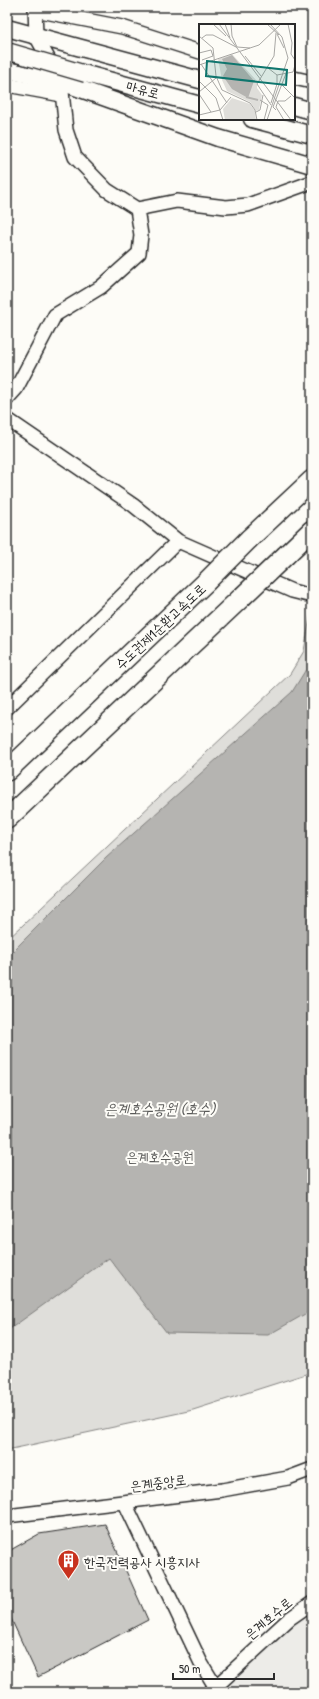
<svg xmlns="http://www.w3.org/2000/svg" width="319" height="1699" font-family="'Patrick Hand','Poor Story',sans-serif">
<rect width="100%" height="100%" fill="#fdfcf7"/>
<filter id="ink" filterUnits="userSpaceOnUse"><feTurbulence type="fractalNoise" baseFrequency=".025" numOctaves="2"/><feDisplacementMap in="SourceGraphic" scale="8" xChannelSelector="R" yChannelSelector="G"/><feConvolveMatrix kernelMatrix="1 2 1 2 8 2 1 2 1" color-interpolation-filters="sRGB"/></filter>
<g filter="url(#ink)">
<path fill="#edece8" d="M 312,1613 L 312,1692 L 224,1692 L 244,1669 L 280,1635 Z"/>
<path fill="#dfdeda" stroke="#858482" d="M 311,612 L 312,1372 L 193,1410 L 7,1450 L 7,940 L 290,674 L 304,651 Z"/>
<path fill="#b5b4b1" stroke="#7e7d7b" d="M 305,671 L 312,673 L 312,1310 L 268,1335 L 167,1333 L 109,1258 L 7,1331 L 7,957 L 106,858 L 292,692 Z"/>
<path fill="#c9c8c4" stroke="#2b2b2b" d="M 105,1524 L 148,1620 L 38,1677 L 7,1610 L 7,1552 L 39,1534 Z"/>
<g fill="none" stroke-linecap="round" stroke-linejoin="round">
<defs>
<path id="minor" d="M 35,10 L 122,27 L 200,52
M 294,78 L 312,82
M 7,85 L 62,95
M 137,209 L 177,201 L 226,207 L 248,205 L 312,182
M 7,399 L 16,389 L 55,315 L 101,287 L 139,253 L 141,235 L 137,209 L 107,190 L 75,157 L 66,130 L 61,82 L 36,36 L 35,7
M 7,419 L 133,505 L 178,541 L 292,591 L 312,596
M 7,708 L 178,541
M 125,1503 L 201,1663 L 215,1686
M 7,1516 L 222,1490 L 288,1478 L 312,1469
M 210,1692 L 289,1619 L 312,1603"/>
<path id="major" d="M 7,28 L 200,80
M 7,70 L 61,82 L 218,138 L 312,165
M 86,74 L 200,105
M 294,106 L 312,111
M 252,119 L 312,135"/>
<path id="highway" d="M 249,539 L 312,480
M 286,555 L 312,530
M 7,771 L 206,582
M 7,819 L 242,597"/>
</defs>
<use href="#minor" stroke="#2b2b2b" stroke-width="16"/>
<use href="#major" stroke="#2b2b2b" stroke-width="19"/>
<use href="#highway" stroke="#2b2b2b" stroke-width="22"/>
<use href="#minor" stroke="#fdfcf7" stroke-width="13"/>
<use href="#major" stroke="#fdfcf7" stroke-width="16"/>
<use href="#highway" stroke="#fdfcf7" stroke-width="19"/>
<defs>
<path id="major-bridge" d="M 7,51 L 86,74"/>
<path id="highway-bridge" d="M 206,582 L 249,539
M 242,597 L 286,555"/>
</defs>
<use href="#major-bridge" stroke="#2b2b2b" stroke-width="19" stroke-linecap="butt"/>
<use href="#highway-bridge" stroke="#2b2b2b" stroke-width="22" stroke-linecap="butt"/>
<use href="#major-bridge" stroke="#fdfcf7" stroke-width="16"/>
<use href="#highway-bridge" stroke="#fdfcf7" stroke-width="19"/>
</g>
</g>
<defs>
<symbol id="building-pin" viewBox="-11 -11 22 30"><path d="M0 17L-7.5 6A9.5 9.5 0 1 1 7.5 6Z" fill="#c8321e" stroke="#fdfcf7"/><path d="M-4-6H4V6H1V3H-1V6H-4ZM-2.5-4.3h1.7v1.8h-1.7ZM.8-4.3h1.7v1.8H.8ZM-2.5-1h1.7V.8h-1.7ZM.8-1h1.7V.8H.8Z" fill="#fff"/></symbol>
</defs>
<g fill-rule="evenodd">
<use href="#building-pin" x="56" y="1548" width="25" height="34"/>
</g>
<g text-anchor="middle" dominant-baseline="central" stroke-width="4" stroke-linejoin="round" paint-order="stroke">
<g font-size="14" fill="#2b2b2b" stroke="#fdfcf7">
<text transform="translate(143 89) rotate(15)">마유로</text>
<text transform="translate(160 626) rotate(-43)">수도권제1순환고속도로</text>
<text transform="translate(158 1482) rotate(-7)">은계중앙로</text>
<text transform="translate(268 1618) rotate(-40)">은계호수로</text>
</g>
<g font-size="14" fill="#585857" stroke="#fdfcf7">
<text x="160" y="1156">은계호수공원</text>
</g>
<g font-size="14" fill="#2b2b2b" stroke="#fdfcf7" text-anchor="start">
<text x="84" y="1561">한국전력공사 시흥지사</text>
</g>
<g font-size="15" font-style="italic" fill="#5b5b5a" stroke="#fdfcf7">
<text x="160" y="1108">은계호수공원 (호수)</text>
</g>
</g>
<g transform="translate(199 24)">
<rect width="96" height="96" fill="#fdfcf7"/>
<path d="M 33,30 L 58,57 L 58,64 L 63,71 L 60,86 L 57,87 L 51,78 L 28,67 L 23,56 L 19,35 ZM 33,74 L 51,80 L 56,87 L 57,96 L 26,96 L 24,85 Z" fill="#dfdeda"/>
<path d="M 33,31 L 55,57 L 49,74 L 33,65 L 24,52 L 28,45 L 23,35 Z" fill="#b5b4b1"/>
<path fill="none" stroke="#b5b4b1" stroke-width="2" d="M 47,73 L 59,76"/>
<path fill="none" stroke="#a9a8a5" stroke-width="1" d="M 14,0 L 27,12M 20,0 L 92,96M 26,0 L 31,14M 32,0 L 33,12 L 38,23 L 51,24M 68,0 L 80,11M 89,0 L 93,19 L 92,30 L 96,36M 78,10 L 85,24M 0,12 L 14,24 L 17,52 L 23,66 L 51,79 L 56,86 L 58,96M 3,14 L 7,11 L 14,11 L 37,23M 0,29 L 12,26 L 14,32 L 3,36M 46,32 L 62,52M 2,40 L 28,79M 0,41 L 60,21 L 82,0M 69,44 L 78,51 L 94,48 L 96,41M 0,57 L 17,74 L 24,96M 83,61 L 96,74M 0,68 L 17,54M 0,70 L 12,88M 61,76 L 69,81 L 65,96M 72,79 L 78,60 L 78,51M 72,81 L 58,60 L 75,32 L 77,9M 77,86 L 74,83 L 88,47M 57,88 L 61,86 L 64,71M 0,91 L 21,86 L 32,73M 68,96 L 89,34 L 83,13 L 71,0M 85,96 L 77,83 L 79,77 L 86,77 L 92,72"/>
<path fill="#0f766e" fill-opacity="0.15" stroke="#0f766e" stroke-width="2" d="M 8,37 L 88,46 L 87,61 L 7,52 Z"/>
<rect width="96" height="96" fill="none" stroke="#2b2b2b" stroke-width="2"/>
</g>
<rect width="319" height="1699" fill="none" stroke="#fdfcf7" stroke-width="24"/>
<rect x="12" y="12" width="295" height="1675" fill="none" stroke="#2b2b2b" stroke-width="1.5" filter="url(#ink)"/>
<path d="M173 1673v6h101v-6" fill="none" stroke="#2b2b2b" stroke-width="2"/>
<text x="179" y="1673" font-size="12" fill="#2b2b2b" stroke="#fdfcf7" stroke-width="3" paint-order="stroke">50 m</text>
</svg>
